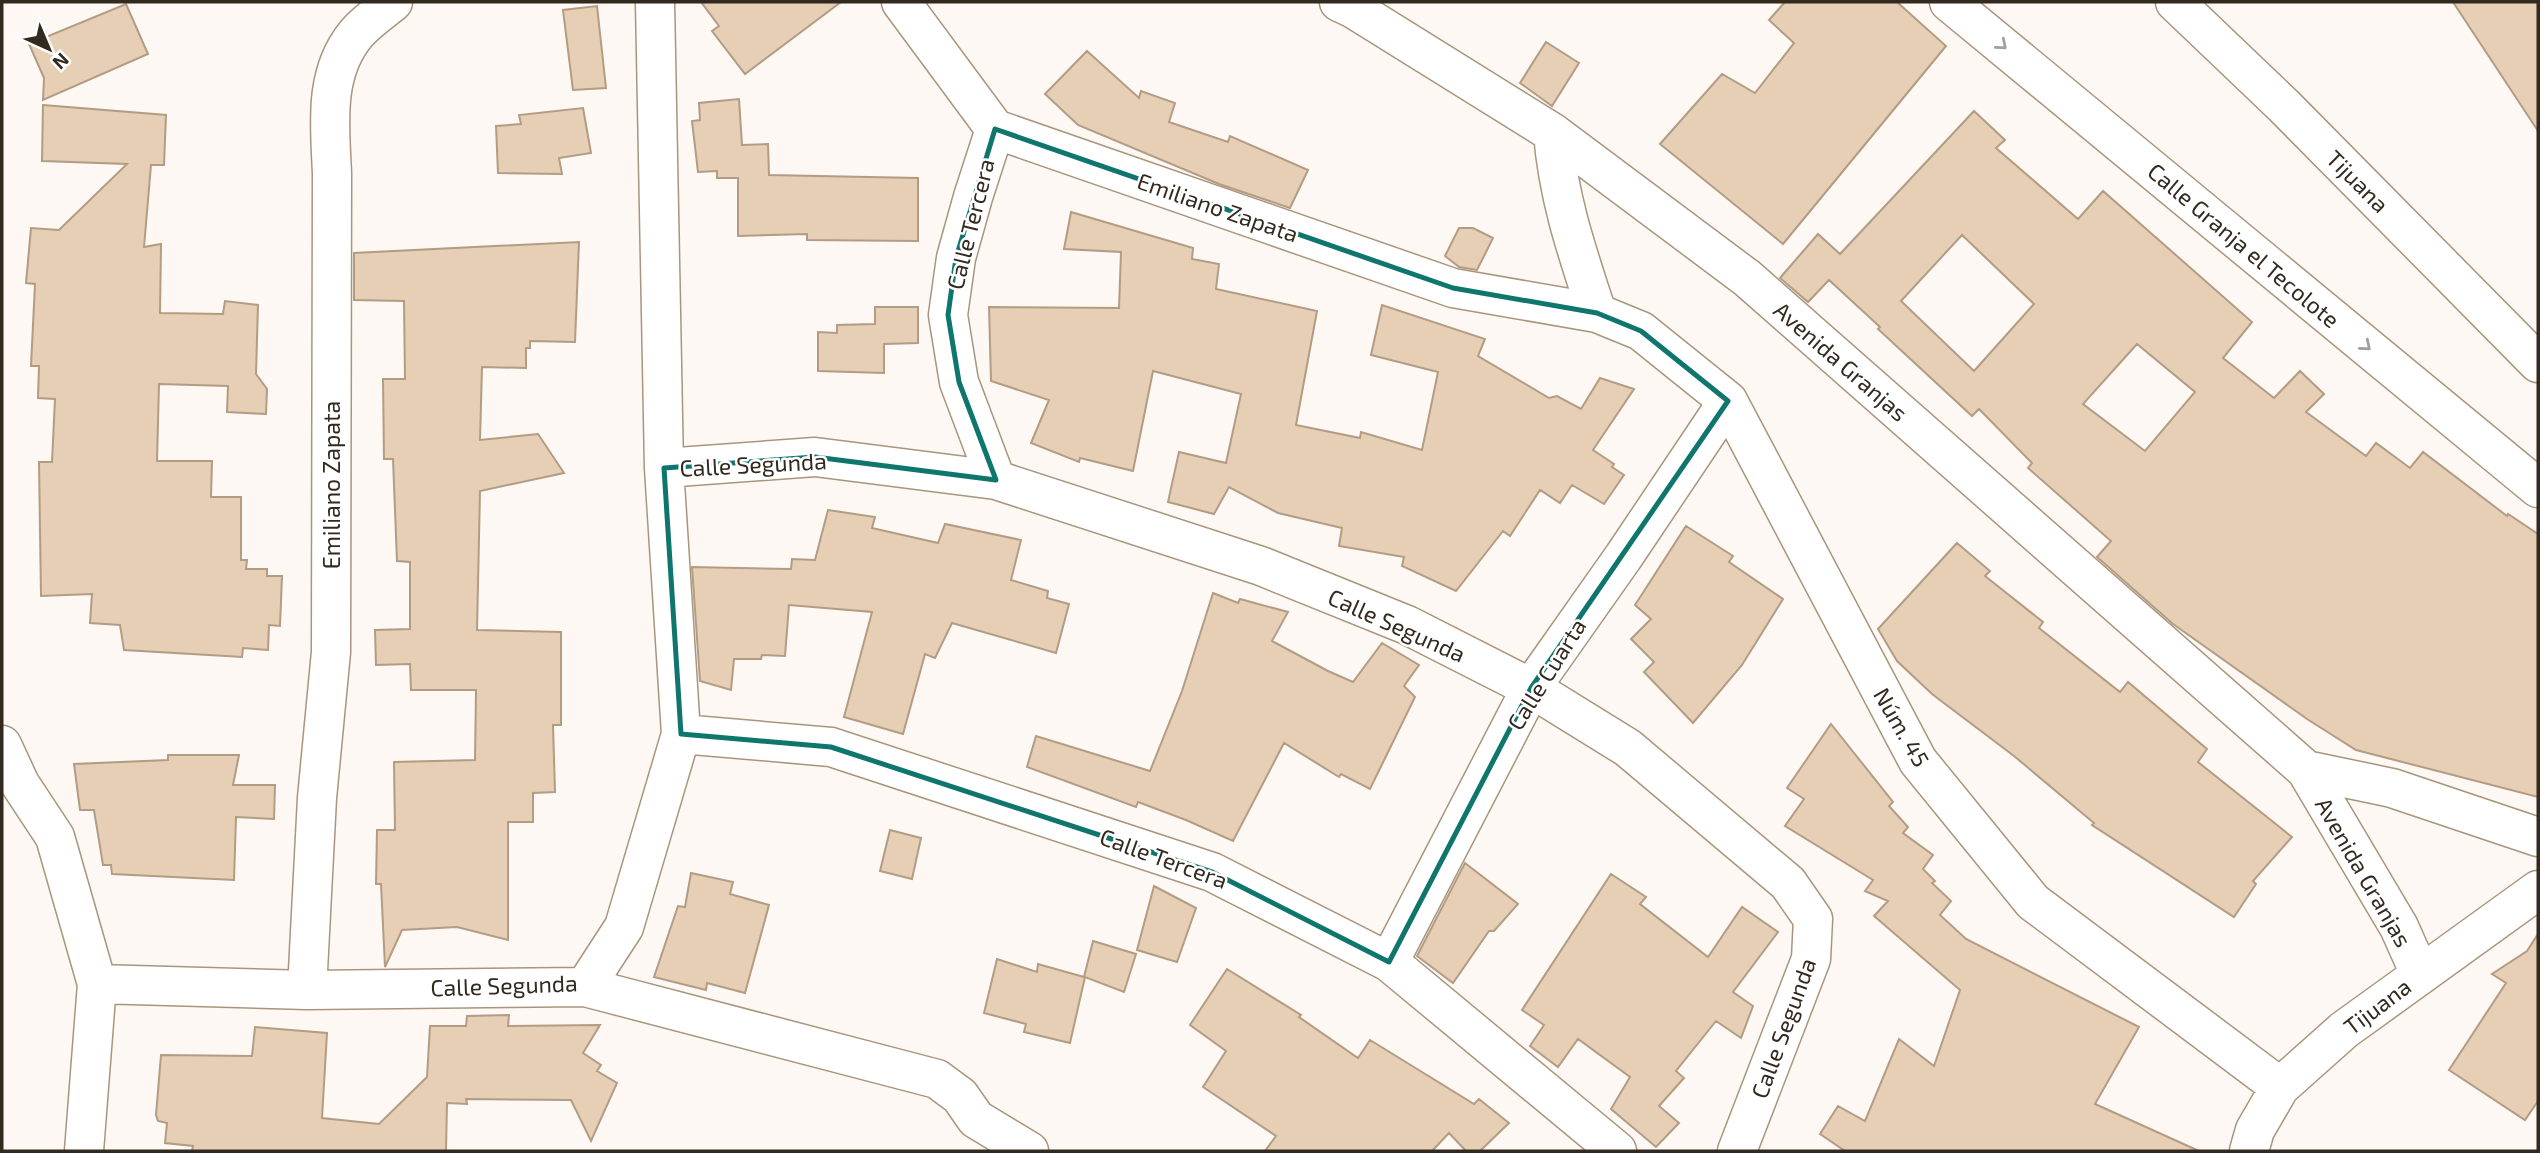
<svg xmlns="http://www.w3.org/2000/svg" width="2540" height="1153" font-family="'Exo 2',sans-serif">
<rect width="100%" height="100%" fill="#fdf8f3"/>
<path fill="#e6cfb5" stroke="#b29c84" stroke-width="2" fill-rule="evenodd" d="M 701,2 L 841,2 L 745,74 L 712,31 L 719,26 Z
M 1785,2 L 1897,2 L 1946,46 L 1783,244 L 1660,144 L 1722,74 L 1755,93 L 1794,43 L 1769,20 Z
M 2453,2 L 2538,2 L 2538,131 Z
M 126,4 L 148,54 L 43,100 L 44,78 L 29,44 Z
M 597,6 L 606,88 L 573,90 L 563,10 Z
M 1546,42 L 1579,63 L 1552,106 L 1520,83 Z
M 1087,51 L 1139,98 L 1141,91 L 1175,103 L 1169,122 L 1228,142 L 1230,136 L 1308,170 L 1290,208 L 1219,184 L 1078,125 L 1045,94 Z
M 739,99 L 742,145 L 768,144 L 769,175 L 918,178 L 918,241 L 807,240 L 807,234 L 738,236 L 738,178 L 717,178 L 717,171 L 698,172 L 692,121 L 700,120 L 699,103 Z
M 43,105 L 166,115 L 164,165 L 151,165 L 144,247 L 161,244 L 160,313 L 223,314 L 225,301 L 258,305 L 256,374 L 267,389 L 266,414 L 227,412 L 228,386 L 159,384 L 157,461 L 212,461 L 211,497 L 241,497 L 241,560 L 247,560 L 246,569 L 267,569 L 267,576 L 282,576 L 280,626 L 269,625 L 268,650 L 243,648 L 242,657 L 124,650 L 120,625 L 90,623 L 92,594 L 41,596 L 39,462 L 52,462 L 55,399 L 38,398 L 39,366 L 31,366 L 35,284 L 26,283 L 31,228 L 59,230 L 127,164 L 42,161 Z
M 583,108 L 591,153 L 559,158 L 562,174 L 498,173 L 496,126 L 521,124 L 519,115 Z
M 1974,111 L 2005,140 L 1996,148 L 2078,219 L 2103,191 L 2252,322 L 2223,358 L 2274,398 L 2300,371 L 2324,394 L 2306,412 L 2366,456 L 2376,443 L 2410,468 L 2423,452 L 2507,516 L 2508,514 L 2538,534 L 2538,797 L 2356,750 L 2307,719 L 2173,624 L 2097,557 L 2111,541 L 2028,468 L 2032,463 L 1979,409 L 1972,416 L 1878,329 L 1880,327 L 1829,280 L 1808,302 L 1780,278 L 1818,234 L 1840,254 ZM 1962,235 L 2034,304 L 1974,371 L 1901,301 ZM 2137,344 L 2195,392 L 2145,451 L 2083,404 Z
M 1071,212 L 1193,248 L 1192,259 L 1219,264 L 1216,289 L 1317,311 L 1296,425 L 1360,438 L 1361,432 L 1422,450 L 1438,372 L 1371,355 L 1382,305 L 1485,339 L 1478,356 L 1549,398 L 1557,396 L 1581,409 L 1600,378 L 1634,389 L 1593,450 L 1614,464 L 1612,467 L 1624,475 L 1604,504 L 1572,485 L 1560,503 L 1540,490 L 1510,536 L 1503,531 L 1456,591 L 1402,566 L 1404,557 L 1339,546 L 1342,528 L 1278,513 L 1229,487 L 1214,514 L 1168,502 L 1179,452 L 1226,463 L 1241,394 L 1153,371 L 1133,471 L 1080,458 L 1079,462 L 1031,443 L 1049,400 L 991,381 L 989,307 L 1119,308 L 1121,252 L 1064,249 Z
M 1459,228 L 1473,228 L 1493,238 L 1477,270 L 1459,267 L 1445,256 Z
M 579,242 L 575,342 L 530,341 L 530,348 L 526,348 L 526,368 L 482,367 L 480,440 L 538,434 L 564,473 L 480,491 L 477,630 L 561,632 L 561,725 L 553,725 L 555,792 L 533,793 L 533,822 L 508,822 L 508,940 L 457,927 L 402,930 L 385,967 L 381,884 L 376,884 L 377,830 L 395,830 L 394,762 L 475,760 L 476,690 L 411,690 L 410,664 L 376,665 L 375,630 L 410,629 L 410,562 L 397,561 L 393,459 L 384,459 L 383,379 L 405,379 L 404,301 L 354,300 L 354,253 Z
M 875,307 L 918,307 L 918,343 L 884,344 L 884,373 L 818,371 L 818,332 L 837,333 L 837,325 L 875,324 Z
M 828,510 L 875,517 L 872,528 L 938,543 L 945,524 L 1021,540 L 1011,580 L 1048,591 L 1047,598 L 1069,604 L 1056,653 L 952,623 L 935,658 L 925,654 L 903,734 L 844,717 L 872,612 L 789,605 L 785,656 L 762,655 L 761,659 L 734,659 L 731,690 L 700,681 L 692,567 L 791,569 L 792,559 L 815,560 Z
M 1686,526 L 1733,556 L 1729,562 L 1783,599 L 1742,665 L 1693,723 L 1644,672 L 1654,662 L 1631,639 L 1651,619 L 1635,605 Z
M 1957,543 L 1990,571 L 1985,576 L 2043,622 L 2039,628 L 2120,692 L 2128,682 L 2207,749 L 2198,762 L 2292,837 L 2253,881 L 2256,884 L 2234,917 L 2092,825 L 2094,823 L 2014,756 L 1932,694 L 1897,661 L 1878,629 Z
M 1213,593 L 1238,603 L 1240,599 L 1288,612 L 1272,641 L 1328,671 L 1353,682 L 1382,643 L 1419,665 L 1404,686 L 1415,697 L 1370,789 L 1341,774 L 1339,777 L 1284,743 L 1233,841 L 1186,820 L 1138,802 L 1136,807 L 1027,767 L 1036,736 L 1150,771 L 1182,691 Z
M 1831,724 L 1893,802 L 1889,806 L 1908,827 L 1903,833 L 1933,855 L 1923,869 L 1935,881 L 1932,883 L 1951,901 L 1940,915 L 1966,939 L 2139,1027 L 2095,1104 L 2199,1151 L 1845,1151 L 1820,1134 L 1838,1106 L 1865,1121 L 1899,1039 L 1934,1066 L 1960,990 L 1874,916 L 1888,901 L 1865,891 L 1873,880 L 1785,826 L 1804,799 L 1787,788 Z
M 168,755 L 239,755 L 233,785 L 275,785 L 274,819 L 236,817 L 234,880 L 112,874 L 111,865 L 103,865 L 94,810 L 80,810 L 74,764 L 168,760 Z
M 890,830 L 921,838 L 912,879 L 880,871 Z
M 1465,863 L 1518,904 L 1494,931 L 1489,931 L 1453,983 L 1417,956 Z
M 691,873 L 733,882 L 730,894 L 769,905 L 745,993 L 707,983 L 706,990 L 654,977 L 678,906 L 685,907 Z
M 1611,874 L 1646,897 L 1640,904 L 1708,957 L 1742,907 L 1778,932 L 1733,992 L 1753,1006 L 1741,1038 L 1716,1021 L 1676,1071 L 1684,1078 L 1659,1106 L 1679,1123 L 1656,1147 L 1611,1109 L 1630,1077 L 1578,1039 L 1558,1067 L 1530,1046 L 1544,1025 L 1522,1010 Z
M 1154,886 L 1196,908 L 1177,962 L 1137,950 Z
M 2538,934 L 2538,1101 L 2525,1120 L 2449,1070 L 2506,983 L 2492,974 L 2527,951 Z
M 1093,941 L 1136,954 L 1124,992 L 1085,977 L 1070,1043 L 1024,1032 L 1026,1024 L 984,1013 L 997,959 L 1037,972 L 1038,964 L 1084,977 Z
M 1227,969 L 1301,1015 L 1299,1017 L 1358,1058 L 1370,1040 L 1474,1104 L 1479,1099 L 1509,1123 L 1480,1151 L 1466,1151 L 1449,1133 L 1432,1151 L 1265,1151 L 1276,1136 L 1203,1087 L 1226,1051 L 1190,1025 Z
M 509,1015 L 508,1026 L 600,1025 L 583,1053 L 601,1065 L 597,1071 L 617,1083 L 591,1141 L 571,1100 L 466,1099 L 467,1104 L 447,1103 L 446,1151 L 192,1151 L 193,1146 L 165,1143 L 167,1123 L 158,1121 L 156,1115 L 161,1055 L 252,1056 L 255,1027 L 327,1033 L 322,1118 L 379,1124 L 427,1077 L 430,1026 L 466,1026 L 467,1016 Z"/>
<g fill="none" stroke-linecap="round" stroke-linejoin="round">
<defs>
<path id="minor" d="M 901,2 L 995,129 L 1453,288 L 1597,313 L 1641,331 L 1728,401 L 1918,761 L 2033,902 L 2280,1087
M 1339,2 L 1354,9 L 1553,133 L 1747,278 L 2306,770 L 2399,927 L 2420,974
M 1949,2 L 2538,488
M 2175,2 L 2284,106 L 2538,363
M 995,129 L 973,197 L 956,258 L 948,315 L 959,382 L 996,480
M 1553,133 C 1558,197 1577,252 1597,313
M 664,468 L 815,457 L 996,480 L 1261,566 L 1407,625 L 1531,688 L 1628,748 L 1788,883 L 1813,919 L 1811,959 L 1737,1151
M 681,734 L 831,747 L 1212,872 L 1389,962 L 1617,1151
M 2,745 L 20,784 L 55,837 L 97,984 L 84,1151
M 2306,770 L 2392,788 L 2538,837
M 1389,962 L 1531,688 L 1624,556 L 1728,401
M 97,984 L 307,990 L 585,987 L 937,1079 L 960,1096 L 976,1119 L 1029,1151
M 585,987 L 624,927 L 681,734 L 664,468 L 655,2
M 307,990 L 317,798 L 331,652 L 332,174 C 330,126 323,74 356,34 C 366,22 381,12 393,2
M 2249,1151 L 2255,1130 L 2280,1087 L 2344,1030 L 2538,890"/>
</defs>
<use href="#minor" stroke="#aa957c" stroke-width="41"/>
<use href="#minor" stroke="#fff" stroke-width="38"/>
</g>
<defs><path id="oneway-chevron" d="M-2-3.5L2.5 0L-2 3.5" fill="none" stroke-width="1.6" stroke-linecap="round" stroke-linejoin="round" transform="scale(1.75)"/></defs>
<g stroke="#a39f9a">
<use href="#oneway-chevron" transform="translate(2002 45) rotate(40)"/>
<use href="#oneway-chevron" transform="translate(2366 346) rotate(40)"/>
</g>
<path fill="none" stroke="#0f766e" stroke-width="5" stroke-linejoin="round" d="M 995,129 L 1453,288 L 1597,313 L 1641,331 L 1728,401 L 1531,688 L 1389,962 L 1212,872 L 831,747 L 681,734 L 664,468 L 815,457 L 996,480 L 959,382 L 948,315 L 956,258 Z"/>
<g text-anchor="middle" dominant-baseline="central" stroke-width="5" stroke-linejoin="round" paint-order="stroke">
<g font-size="23" fill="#32291f" stroke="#fff">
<text transform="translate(2358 181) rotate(45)">Tijuana</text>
<text transform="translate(1218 207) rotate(19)">Emiliano Zapata</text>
<text transform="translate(970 224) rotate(-76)">Calle Tercera</text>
<text transform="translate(2244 245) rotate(40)">Calle Granja el Tecolote</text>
<text transform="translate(1841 361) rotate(41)">Avenida Granjas</text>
<text transform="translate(753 464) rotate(-3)">Calle Segunda</text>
<text transform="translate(331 485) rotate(-90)">Emiliano Zapata</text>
<text transform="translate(1397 625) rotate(24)">Calle Segunda</text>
<text transform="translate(1546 674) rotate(-58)">Calle Cuarta</text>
<text transform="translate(1902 727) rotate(60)">Núm. 45</text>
<text transform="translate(1164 858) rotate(20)">Calle Tercera</text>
<text transform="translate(2364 872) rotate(60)">Avenida Granjas</text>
<text transform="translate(504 985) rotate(-2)">Calle Segunda</text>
<text transform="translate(2377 1006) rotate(-37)">Tijuana</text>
<text transform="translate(1783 1028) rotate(-70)">Calle Segunda</text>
</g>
</g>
<rect width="2540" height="1153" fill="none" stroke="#32291f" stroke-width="7"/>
<g transform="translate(49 49) rotate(136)" stroke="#ffffff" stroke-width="5" paint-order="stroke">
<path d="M0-5L12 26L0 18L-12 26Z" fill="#32291f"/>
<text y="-10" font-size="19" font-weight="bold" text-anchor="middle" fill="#32291f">N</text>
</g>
</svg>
